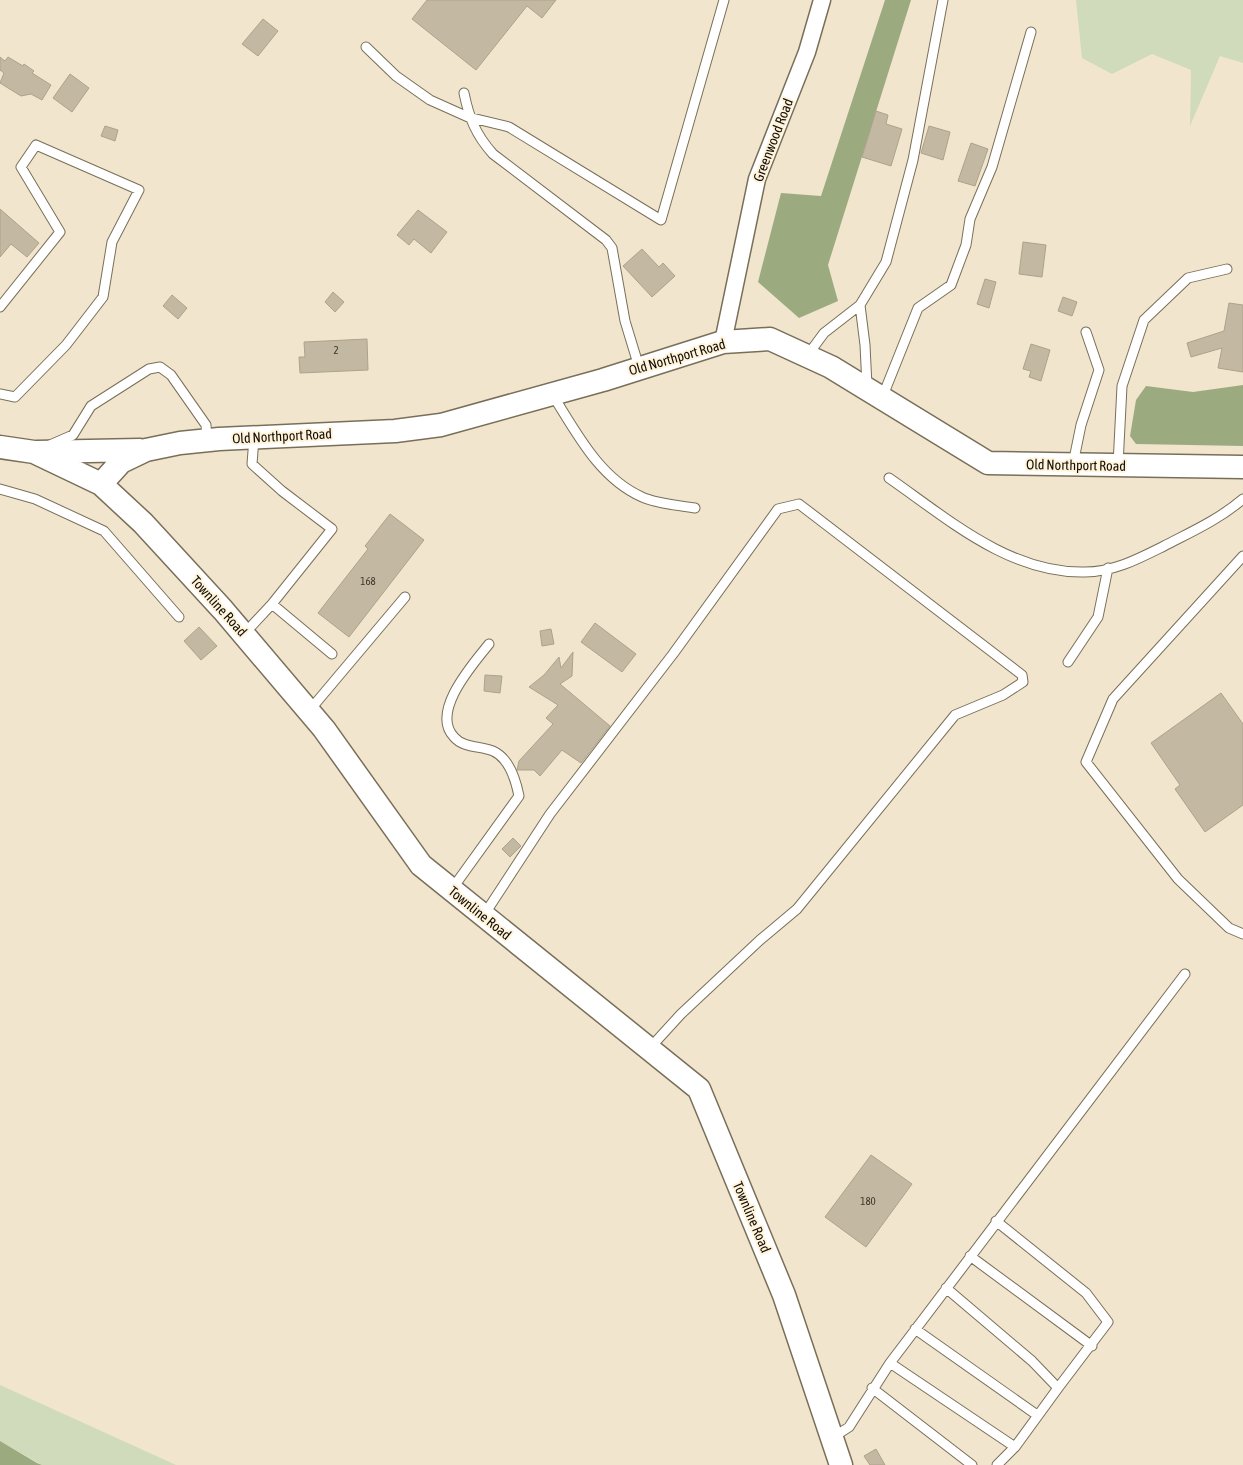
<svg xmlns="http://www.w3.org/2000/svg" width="1243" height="1465" font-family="'Asap Condensed',sans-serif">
<rect width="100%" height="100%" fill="#f1e5cd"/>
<path fill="#d0dbbb" d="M 1076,0 L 1243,0 L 1243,63 L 1220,56 L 1190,126 L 1191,70 L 1152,54 L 1112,74 L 1082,58 Z
M 0,1385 L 176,1465 L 42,1465 L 0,1441 Z"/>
<path fill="#9caa80" d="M 885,0 L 911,0 L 828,265 L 838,301 L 799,318 L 758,282 L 781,193 L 821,196 Z
M 1243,385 L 1243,446 L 1136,444 L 1130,436 L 1136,400 L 1146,386 L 1193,392 Z
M 0,1441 L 37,1463 L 42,1465 L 0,1465 Z"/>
<path fill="#c3b8a1" stroke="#ada28b" d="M 427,0 L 556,0 L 542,18 L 527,6 L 476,70 L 412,19 Z
M 263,19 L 278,31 L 258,56 L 242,44 Z
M 0,57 L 5,61 L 8,57 L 23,66 L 24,64 L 34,71 L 32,73 L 51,85 L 42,100 L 31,94 L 21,96 L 0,83 L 4,73 L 0,70 Z
M 70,74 L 89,88 L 72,112 L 53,98 Z
M 876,111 L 888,115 L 886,124 L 902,129 L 891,166 L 862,157 Z
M 105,126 L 118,130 L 115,141 L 101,136 Z
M 929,126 L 950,132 L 943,160 L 921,153 Z
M 971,143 L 988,149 L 975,186 L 958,181 Z
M 0,209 L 39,243 L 27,257 L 11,244 L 0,257 Z
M 418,210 L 447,232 L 431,253 L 414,239 L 409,245 L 397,235 Z
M 1023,242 L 1046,245 L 1042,277 L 1019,274 Z
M 642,249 L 659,267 L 663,263 L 675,276 L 652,297 L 623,266 Z
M 985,279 L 996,282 L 989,308 L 977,304 Z
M 333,292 L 344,302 L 335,312 L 325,302 Z
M 172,295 L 187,308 L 178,319 L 163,306 Z
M 1063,297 L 1077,302 L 1072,316 L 1058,311 Z
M 1229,303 L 1243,305 L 1243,372 L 1218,368 L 1222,348 L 1191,357 L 1187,343 L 1224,331 Z
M 367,339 L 368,370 L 300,373 L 299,357 L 305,357 L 304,342 Z
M 1031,344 L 1050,350 L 1041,381 L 1029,377 L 1031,371 L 1023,369 Z
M 390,514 L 424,540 L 349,637 L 318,613 L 368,549 L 365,546 Z
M 595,623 L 636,654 L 622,672 L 581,642 Z
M 199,627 L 217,646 L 201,660 L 184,641 Z
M 551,629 L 554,644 L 542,646 L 540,631 Z
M 573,652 L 572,676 L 560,684 L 610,726 L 581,763 L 562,750 L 540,776 L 534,770 L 517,770 L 519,761 L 553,724 L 546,718 L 558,705 L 529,687 L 544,675 L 559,657 L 561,668 Z
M 485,675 L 502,676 L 500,693 L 484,691 Z
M 1221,693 L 1243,724 L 1243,805 L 1205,832 L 1175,789 L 1180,785 L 1151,743 Z
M 513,838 L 521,846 L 510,857 L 502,849 Z
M 871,1155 L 912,1184 L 866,1247 L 825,1217 Z
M 876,1449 L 885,1465 L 870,1465 L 864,1456 Z"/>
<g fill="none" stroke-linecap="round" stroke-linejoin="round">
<defs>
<path id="lane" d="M 366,47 L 396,76 L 430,100 L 468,117 L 509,127 L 661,220 L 724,0
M 464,93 C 469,118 476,135 493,154 L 606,240 L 612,248 L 625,321 L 639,367
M 860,305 L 886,262 L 913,160 L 943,0
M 0,307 L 60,232 L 21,167 L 36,145 L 139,190 L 112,242 L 103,297 L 66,345 L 15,397 L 0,394
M 807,356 L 824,333 L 860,305 L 865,345 L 867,386
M 552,394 C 576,432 599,478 642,497 C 657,504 678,505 695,508
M 882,398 L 918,308 L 951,285 L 966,245 L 970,219 L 992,167 L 1031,32
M 50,445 L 73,435 L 91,406 L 149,369 L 160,367 L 171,375 L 206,425 L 207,440
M 1073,464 L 1081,425 L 1099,370 L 1086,332
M 1118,465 L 1122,386 L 1144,320 L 1188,278 L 1227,269
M 889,478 C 948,519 1010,574 1085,572 C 1114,572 1140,558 1164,546 C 1193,531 1218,520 1243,499
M 0,489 L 35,499 L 104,531 L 179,617
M 1243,556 L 1113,699 L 1086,762 L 1178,879 L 1229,928 L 1243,934
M 272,604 L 332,654
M 244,634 L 272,604 L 332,529 L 282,491 L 252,464 L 254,438
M 1068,662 L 1098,617 L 1108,568
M 309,711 L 405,597
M 452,889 L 519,796 C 516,781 509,758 493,751 C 481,746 463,748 454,737 C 430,712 473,664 489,644
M 484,915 L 550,814 L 673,654 L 778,509 L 799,504 L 1022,675 L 1023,682 L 1003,695 L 955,715 L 797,909 L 760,940 L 681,1014 L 649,1049
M 996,1221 L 1086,1293 L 1108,1322 L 1058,1388
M 970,1256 L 1092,1346
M 915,1329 L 1037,1415
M 890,1363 L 1015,1447 L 1058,1388 L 1032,1361 L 946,1288
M 872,1388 L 972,1465
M 832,1438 L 849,1427 L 890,1363 L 1185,974
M 997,1465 L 1015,1447"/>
<path id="street" d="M 723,342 L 757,179 L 807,52 L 822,0"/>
<path id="secondary" d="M 0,447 L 34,452 L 101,484 L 143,523 L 223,610 L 324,729 L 421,865 L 699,1089 L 784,1295 L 841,1465
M 37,452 L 140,450
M 101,484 L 121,462 L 146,450 L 180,443 L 219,439 L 395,431 L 441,425 L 603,380 L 723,342 L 770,339 L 831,367 L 988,463 L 1243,467"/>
</defs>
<use href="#lane" stroke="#796f59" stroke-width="11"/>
<use href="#street" stroke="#796f59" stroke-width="19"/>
<use href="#secondary" stroke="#796f59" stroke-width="25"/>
<use href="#lane" stroke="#fff" stroke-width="9"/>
<use href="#street" stroke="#fff" stroke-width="16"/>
<use href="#secondary" stroke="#fff" stroke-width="22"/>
</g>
<g text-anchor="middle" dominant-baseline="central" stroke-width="4" stroke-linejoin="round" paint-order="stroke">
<g font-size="11" fill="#3e382d">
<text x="336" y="350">2</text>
<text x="368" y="581">168</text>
<text x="868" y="1201">180</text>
</g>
<g font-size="14" fill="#120e06" stroke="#fff3da">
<text transform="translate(773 140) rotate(-69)">Greenwood Road</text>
<text transform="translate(677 357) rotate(-16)">Old Northport Road</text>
<text transform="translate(282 436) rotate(-3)">Old Northport Road</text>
<text transform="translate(1076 465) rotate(1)">Old Northport Road</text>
<text transform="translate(219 606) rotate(48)">Townline Road</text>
<text transform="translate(480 913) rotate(39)">Townline Road</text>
<text transform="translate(752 1217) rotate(67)">Townline Road</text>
</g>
</g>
</svg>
